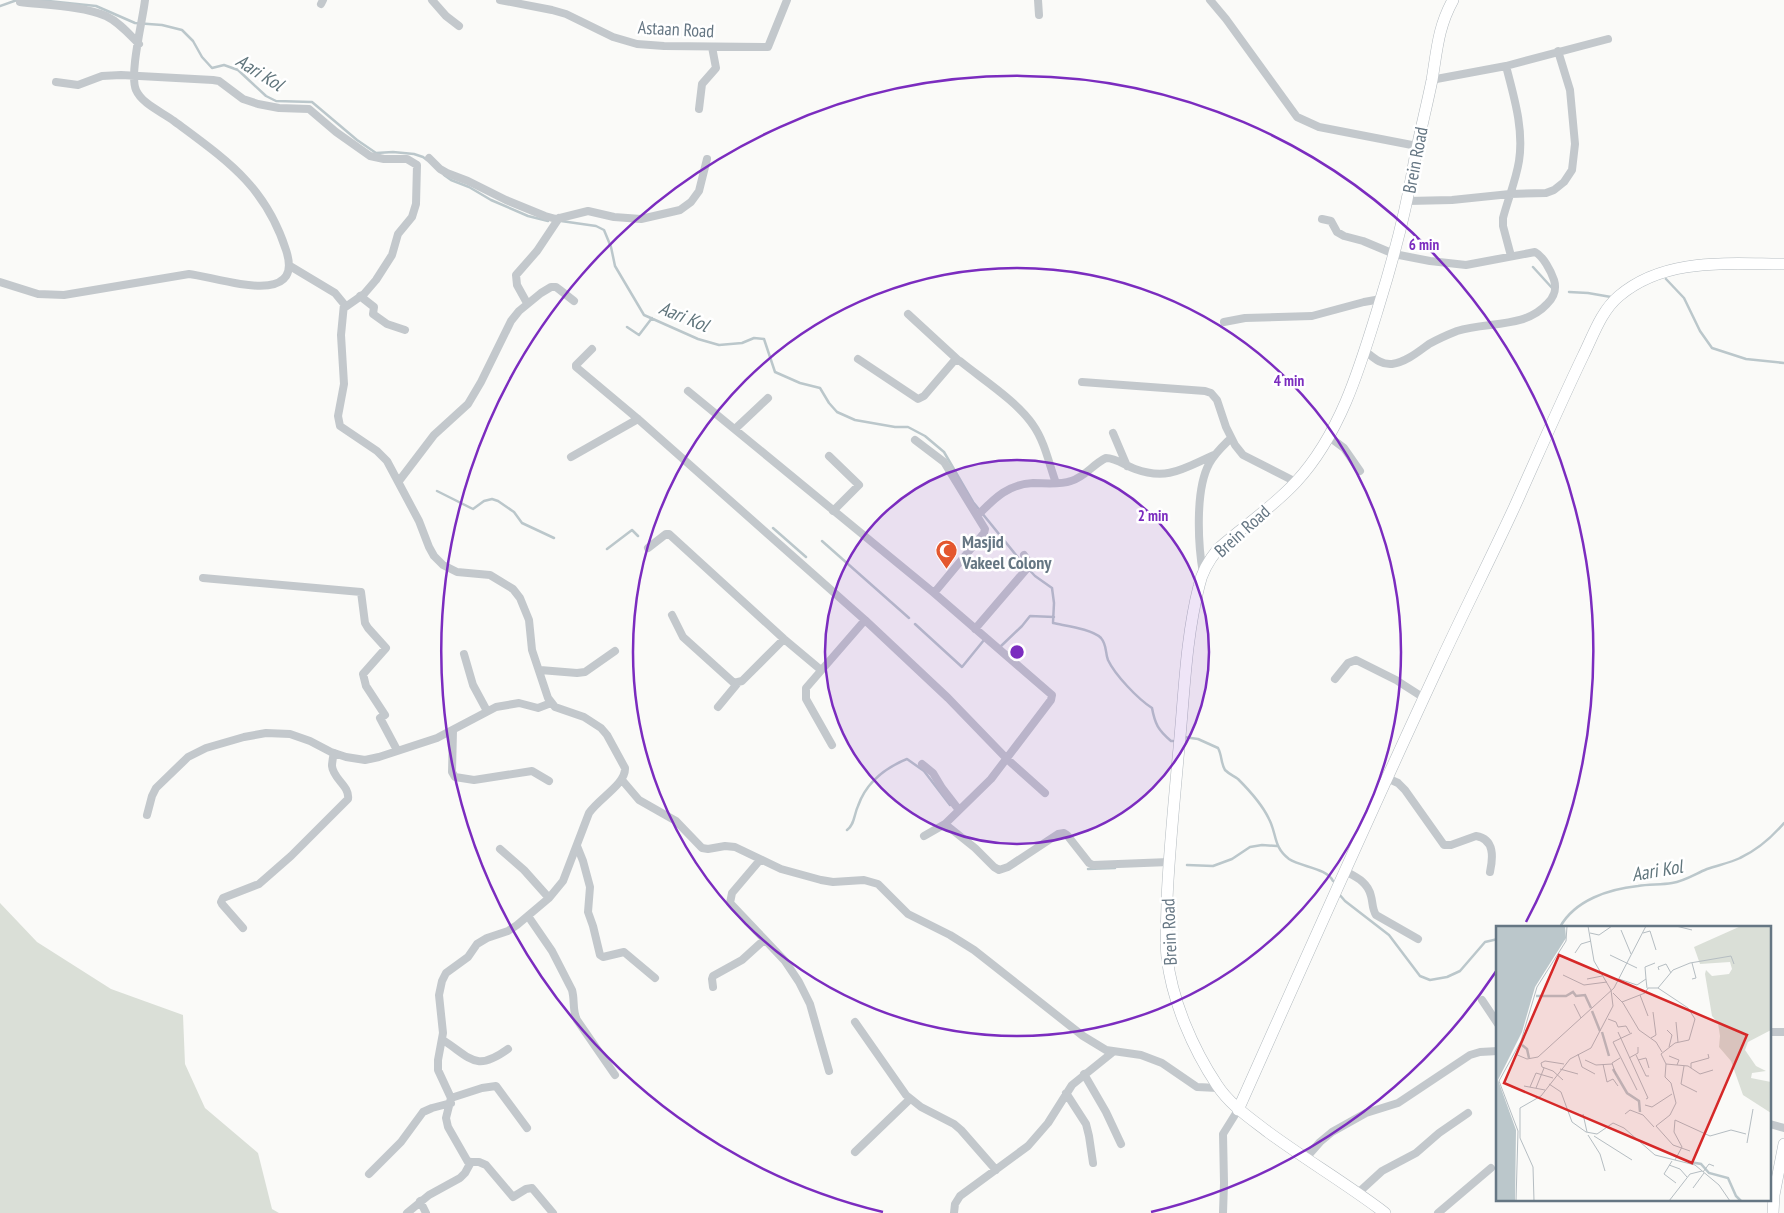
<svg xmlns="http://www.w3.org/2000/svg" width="1784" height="1213" font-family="'PT Sans Narrow',sans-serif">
<rect width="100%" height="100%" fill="#fafaf8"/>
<path fill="#dadfd7" d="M 0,903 L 37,942 L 111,989 L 183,1015 L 185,1064 L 205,1108 L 258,1153 L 272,1209 L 279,1213 L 0,1213 Z"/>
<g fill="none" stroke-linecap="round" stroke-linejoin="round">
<path stroke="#bbc7cb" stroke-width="2.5" d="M 39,0 L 96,6 L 135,23 L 162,25 L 182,30 L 193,41 L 202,57 L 212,68 L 224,65 L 238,70 L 266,96 L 276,101 L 312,102 L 357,140 L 376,153 L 393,152 L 414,154 L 423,157 L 427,160
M 0,6 L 17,0
M 444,175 L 451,180 L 469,187 L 491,200 L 528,216 L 548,221
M 561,221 L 596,226 L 604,230 L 611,247 L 615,266 L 644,315 L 698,339 L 719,345 L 742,343 L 754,338 L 764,339 L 775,372 L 800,383 L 820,388 L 829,403 L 837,412 L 855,420 L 895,427 L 908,427 L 925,436 L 944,452 L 973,502 L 1020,560 L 1035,576 L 1052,588 L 1054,603 L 1053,623 C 1066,626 1092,629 1101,638 C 1107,645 1105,652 1108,660 C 1115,675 1138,699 1152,708 C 1155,724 1158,730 1171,741 L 1173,741
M 1533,267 L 1553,289
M 1666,279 L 1684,298 L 1700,331 L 1712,348 L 1746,359 L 1784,363
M 1569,292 L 1588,293 L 1611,297
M 627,327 L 639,335 L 652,318
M 437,491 L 473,509 L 484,501 L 492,499 L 498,501 L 514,512 L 522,523 L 554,538
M 773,528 L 806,557
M 822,541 L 909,618
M 607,549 L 632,530 L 638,536
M 915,624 L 962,667 L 984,640
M 1000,647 L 1022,626 L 1030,616 L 1054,617
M 1184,737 L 1198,739 L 1218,748 C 1222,755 1221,764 1225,770 C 1229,774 1234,776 1238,779 C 1250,791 1262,804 1269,819 C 1277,834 1273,847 1289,859 C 1301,867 1327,868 1333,881
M 847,830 C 855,824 854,814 858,806 C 866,783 885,768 907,759 L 924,771 L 950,805
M 1187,865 L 1213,866 L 1232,859 L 1250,847 L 1262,845 L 1277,846
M 1088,869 L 1115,868
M 1339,894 L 1345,901 L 1389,935 L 1420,976 L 1430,980 L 1447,977 L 1460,971 L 1485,942 L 1498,939
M 1560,927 C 1575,900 1609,889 1638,886 C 1649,884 1661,885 1672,883 C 1685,881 1695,874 1707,869 C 1718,865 1730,863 1740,858 C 1757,850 1772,837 1784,823"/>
<defs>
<path id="secondary" d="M 1238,1110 C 1305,960 1371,811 1440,663 C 1464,611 1490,560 1514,508 C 1537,457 1559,406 1583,356 C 1593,336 1601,311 1619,296 C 1665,257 1728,264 1784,264
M 1385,1213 C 1347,1184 1306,1160 1268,1132 C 1250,1118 1230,1105 1217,1085 C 1193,1049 1172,1001 1167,957 C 1165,938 1167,919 1167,900 C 1169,852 1174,805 1178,758 C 1184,701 1185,641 1199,586 C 1202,571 1209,560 1218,549 C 1244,526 1273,507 1296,482 C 1341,433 1360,367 1379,305 C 1393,260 1405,215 1413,169 C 1418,139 1426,110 1432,80 C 1437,50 1438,27 1453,0
M 1773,1213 L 1774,1195 L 1784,1144"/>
</defs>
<use href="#secondary" stroke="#b3babf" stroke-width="12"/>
<path stroke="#c3c8cc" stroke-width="8" d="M 432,0 L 446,16 L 459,26
M 500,0 L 552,10 L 566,14 L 613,37 L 637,44 L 664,46 L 768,47 L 787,0
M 1038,0 L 1039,15
M 1210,0 L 1226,19 L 1297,117 L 1319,127 L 1417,146
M 20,2 C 44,5 84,6 106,16 C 119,22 129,34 139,44
M 321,4 L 323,0
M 1506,66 C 1514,97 1524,129 1519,161 C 1516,180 1508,199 1503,218 L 1503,226 L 1511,256
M 1431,80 L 1506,66 L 1608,39
M 56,82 L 78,85 L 102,76 L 121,75 L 213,80 L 219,81 L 243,99 L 258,104 L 279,108 L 309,109 L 336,132 L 370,156 L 384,159 L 407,159 L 417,165 L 416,204 L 412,217 L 398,234 L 392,255 L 376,280 L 364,294 L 344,308
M 699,109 L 702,84 L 716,68 L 712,47
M 429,158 L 440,169 L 447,173 L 468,181 L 506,200 L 545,216 L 556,219 L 588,211 L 614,217 L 641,219 L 680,210 L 691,202 L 699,191 L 707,159
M 1408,201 L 1452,200 L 1510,194 L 1546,193 L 1554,190 L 1564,182 L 1572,170 L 1575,144 L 1570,90 L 1558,51
M 1322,219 L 1331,221 L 1337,232 L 1344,236 L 1363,241 L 1394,254 L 1430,261 L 1466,265 L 1535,252 C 1543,256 1551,271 1554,280 C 1557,290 1554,297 1547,304 C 1524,329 1487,321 1457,331 C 1447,335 1438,339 1429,344 C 1418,352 1406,362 1392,364 C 1381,365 1374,358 1365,351
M 290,266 L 335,293 L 344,304 L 341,335 L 344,384 L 338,416 L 340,426 L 377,451 L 387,461 L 419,521 L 429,547 L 434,556 L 443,565 L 457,572 L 490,575 L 513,589 L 520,598 L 529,620 L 532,650 L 548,698 L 555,707 L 584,717 L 601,728 L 607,735 L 625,768 C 626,784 599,798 589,813 L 563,881 L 549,898 L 517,925 L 508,931 L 487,938 L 477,944 L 468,957 L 446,973 L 442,981 L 439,995 L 443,1033 L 438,1060 L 438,1070 L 451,1098 L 446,1118 L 448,1127 L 468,1162 L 479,1162 L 486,1165 L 513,1197 L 526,1189 L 532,1188 L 553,1213
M 0,282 L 38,294 L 64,295 L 189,274 C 217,277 306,310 286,250 C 265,185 226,160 174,121 C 162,112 142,104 136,90 C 129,74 143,19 145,0
M 360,296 L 374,307 L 373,314 L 387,324 L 405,330
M 527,303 L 517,285 L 516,275 L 537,251 L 559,218
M 908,314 L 958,360
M 1224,322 L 1245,318 L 1312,316 L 1364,302 L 1381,299
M 592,349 L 576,365 L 576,367 L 638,419 L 865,620 L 948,698 L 1007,759 L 1045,793
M 858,359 L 918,399 L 924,396 L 954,361 L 960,361 C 982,379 1018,402 1033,425 C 1045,442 1049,464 1056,483
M 1082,382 L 1205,391 L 1211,393 L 1217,400 L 1226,427 L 1235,445 L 1243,455 L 1296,482
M 688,391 L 934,593 L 1052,695 L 1051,700 L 991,779 L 945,824 L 924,836
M 735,429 L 768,398
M 1113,433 L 1127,466
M 1328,436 L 1344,448 L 1360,471
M 915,440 L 944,462 L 985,529 L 984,533 L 934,593
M 829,456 L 859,485 L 833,511
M 571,457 L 638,419
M 399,481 L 434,435 L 468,404 L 481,382 L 511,321 L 519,311 L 541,293 L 551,287 L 556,287 L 560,290 L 574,301
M 978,515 C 994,499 1008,484 1033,483 C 1045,483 1059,485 1071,481 C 1085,477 1093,464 1106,458 C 1116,458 1126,466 1135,469 C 1168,481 1184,468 1214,455
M 648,548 L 666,534 L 669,534 L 784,639 L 821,670
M 1203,573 C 1198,545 1195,490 1209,464 C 1214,454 1223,446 1231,438
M 203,578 L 361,592 L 365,623 L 368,628 L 386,648 L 363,674 L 366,686 L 385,715 L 380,718 L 397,750
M 672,615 L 683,637 L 734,683 L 742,681 L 784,639
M 975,629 L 1030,565 L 1024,555
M 464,654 L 473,685 L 487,711
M 540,670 L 577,673 L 585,672 L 615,651
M 1335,679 L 1348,663 L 1356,660 L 1396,680 L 1424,698
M 718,707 L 737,684
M 453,731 L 452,772 L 455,777 L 474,780 L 532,771 L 549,781
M 832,745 L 806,699 L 806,688 L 865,620
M 922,764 L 933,773 L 942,788 L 959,810
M 1387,778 L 1398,783 L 1405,790 L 1444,845 L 1451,845 L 1476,836 C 1495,839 1493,858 1490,872
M 622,780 L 639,800 L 676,821 L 702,848 L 708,849 L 725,846 L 735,847 L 781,869 L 821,880 L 833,882 L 864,880 L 878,884 L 908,914 L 950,935 L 974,950 L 1083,1036 L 1106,1050 L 1141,1055 L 1162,1063 L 1197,1087 L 1218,1088
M 147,815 L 152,796 L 156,788 L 188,757 L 206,748 L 244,737 L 266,733 L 290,734 L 310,741 L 331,752 L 346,757 L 365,760 L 379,757 L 437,738 L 496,707 L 519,703 L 538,708 L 551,703
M 945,824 L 975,848 L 994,867 L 999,870 L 1008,867 L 1058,834 L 1064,833 L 1067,835 L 1089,863 L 1093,865 L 1169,862
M 577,846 L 583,861 L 590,887 L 588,912 L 593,926 L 600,955 L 603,957 L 624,952 L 655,978
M 500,849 L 524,870 L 549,898
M 760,860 L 732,893 L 730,903 L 785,961 L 799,982 L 810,1004 L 829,1071
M 1345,871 C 1356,877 1368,882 1371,896 C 1373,903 1372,909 1376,915 L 1418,939
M 528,916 L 552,951 L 572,990 C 575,1000 572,1010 577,1020 L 615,1075
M 243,928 L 222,904 L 221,902 L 223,898 L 259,884 L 291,856 L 348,799 C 350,786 333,779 332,766 C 332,762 333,757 334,753
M 713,987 L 712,979 L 713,976 L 742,960 L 764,940
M 1482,1000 L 1498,1024
M 855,1022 L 906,1095 L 921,1107 L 954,1124 L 961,1130 L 996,1170
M 1770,1032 L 1784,1032
M 443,1040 C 472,1059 476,1072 508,1049
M 1084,1074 L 1106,1112 L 1121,1144
M 1066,1093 L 1086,1124 L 1089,1136 L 1093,1163
M 451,1098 L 482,1088 L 496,1086 L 527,1128
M 1770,1124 L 1784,1128
M 855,1152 L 910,1099
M 1305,1159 L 1320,1142 L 1332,1132 L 1366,1113 L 1398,1103 L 1470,1055 L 1480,1052 L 1498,1051
M 369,1174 L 401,1142 L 423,1112 L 432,1108 L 451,1103
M 1358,1193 L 1382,1171 L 1416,1153 L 1439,1133 L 1468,1113
M 420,1201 L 426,1213
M 407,1213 L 429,1195 L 460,1178 L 465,1173 L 471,1162
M 954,1213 L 955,1204 L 960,1196 L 1028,1146 L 1048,1123 L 1072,1085 L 1113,1052
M 1223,1213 L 1224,1183 L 1223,1134 L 1238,1110
M 1438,1213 L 1491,1168"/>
<use href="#secondary" stroke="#fff" stroke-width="11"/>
</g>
<circle cx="1017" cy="652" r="192" fill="#7b2cbf" fill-opacity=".12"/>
<g fill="none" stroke="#7b2cbf" stroke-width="2.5">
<circle cx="1017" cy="652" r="192"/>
<circle cx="1017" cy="652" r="384"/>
<path d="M1497 970A576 576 0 0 1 1151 1212M883 1212A576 576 0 1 1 1526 922"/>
</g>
<defs>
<symbol id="mosque-pin" viewBox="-11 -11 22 30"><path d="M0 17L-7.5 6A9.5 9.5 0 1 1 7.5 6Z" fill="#e4572e" stroke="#fff"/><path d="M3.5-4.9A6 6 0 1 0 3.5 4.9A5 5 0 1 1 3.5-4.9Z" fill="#fff"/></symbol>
</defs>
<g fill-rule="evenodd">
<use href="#mosque-pin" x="934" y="538" width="25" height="34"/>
</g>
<g text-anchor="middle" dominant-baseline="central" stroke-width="5" stroke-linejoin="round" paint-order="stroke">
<g font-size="18" fill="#657683" stroke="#fff">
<text transform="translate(676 29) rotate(3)">Astaan Road</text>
<text transform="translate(1415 160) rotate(-79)">Brein Road</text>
<text transform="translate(1242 531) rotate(-42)">Brein Road</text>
<text transform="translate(1169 932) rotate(-92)">Brein Road</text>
</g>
<g font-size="18" font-weight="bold" fill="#657683" stroke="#fff" text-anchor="start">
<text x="962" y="541">Masjid<tspan x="962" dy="21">Vakeel Colony</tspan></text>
</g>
<g font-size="19" font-style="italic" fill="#60757c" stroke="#fff">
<text transform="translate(260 72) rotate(32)">Aari Kol</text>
<text transform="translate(684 316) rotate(22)">Aari Kol</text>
<text transform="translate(1657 870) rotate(-10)">Aari Kol</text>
</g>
</g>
<g transform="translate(1496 926)">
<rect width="275" height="275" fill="#fafaf8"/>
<path d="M 245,0 L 275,0 L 275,104 L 252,116 L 249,124 L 260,140 L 270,145 L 256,147 L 255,152 L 275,156 L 275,187 L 247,169 L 235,135 L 223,121 L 224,110 L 222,97 L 216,90 L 209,48 L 210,44 L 216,50 L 233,48 L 236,43 L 234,36 L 204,38 L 198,21 Z" fill="#dadfd7"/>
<path d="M 0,0 L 69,0 L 70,12 L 39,61 L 26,106 L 2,154 L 20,204 L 19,275 L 0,275 Z" fill="#bbc7cb"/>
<path fill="none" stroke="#bbc7cb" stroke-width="2.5" d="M 40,70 L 70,70 L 77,66 L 80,70 L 89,69 L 95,82M 96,85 L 104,105M 106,106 L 113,130M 26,119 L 31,123 L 33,132M 117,143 L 131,167 L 143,175 L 144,186M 194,236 L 205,238 L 213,247 L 232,252 L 240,270 L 245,275"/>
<path fill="none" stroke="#b5bdc2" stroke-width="1" d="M 180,0 L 196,4M 125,4 L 135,28M 94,7 L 103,9 L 116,0M 147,7 L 154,5 L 160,24M 79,27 L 85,18 L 95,15M 114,29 L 141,42M 196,37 L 200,52 L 196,53M 163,44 L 162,41 L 170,38 L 175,47M 67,49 L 88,59 L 111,56M 91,53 L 106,50M 123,53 L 141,59 L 150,53 L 151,62M 150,53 L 149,41 L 159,37M 162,62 L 177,44 L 194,37 L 235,30 L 238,38M 117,67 L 127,77 L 143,104 L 160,116 L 166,126M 144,69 L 152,90M 126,76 L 149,67 L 152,62 L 162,62 L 192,82 L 199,93 L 193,114 L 179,117 L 165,128 L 170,138 L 169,151 L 175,157 L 180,177 L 174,189 L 160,200 L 177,219 L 194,225M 78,78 L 85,92M 112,93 L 120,96 L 122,101 L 130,100 L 134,107M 180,96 L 182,116M 171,104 L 176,109 L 173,121M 122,106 L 152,172 L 150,173M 136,107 L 117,116 L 141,164M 155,112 L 160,109 L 157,86M 19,128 L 31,133 L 42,131 L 118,62 L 150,0M 82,128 L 86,141 L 99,148M 140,129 L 150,150 L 153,150M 173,130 L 183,134 L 181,139M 133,132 L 142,127 L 142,121M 89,134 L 100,139 L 116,138M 142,134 L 150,132 L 153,142M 107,138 L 111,156 L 117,153 L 122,160M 170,138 L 192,140 L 204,148 L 217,144M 188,140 L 185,158 L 201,166M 195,142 L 195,137 L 213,132 L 212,128M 64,143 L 82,148M 120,149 L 116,137 L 124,132M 67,154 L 57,145 L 46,141 L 45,137 L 49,135 L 68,138M 53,158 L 65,166 L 76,196 L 90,206 L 101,208 L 117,197 L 128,202 L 159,229 L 199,239 L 223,259 L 234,275M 28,160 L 49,164M 34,161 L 40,147 L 57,152M 40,162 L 48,142M 149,179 L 156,181 L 176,168M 87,188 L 91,206M 129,188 L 134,184 L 147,189 L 158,201M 92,209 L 104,228 L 109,245M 98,210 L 136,234M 251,217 L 257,183M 179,234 L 186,221 L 178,206 L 179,194 L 214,210 L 235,204 L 250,208M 176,235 L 168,248 L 180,257M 173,239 L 184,243 L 191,251M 207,246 L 213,238 L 218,240M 197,262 L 208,247M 20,275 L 22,205 L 3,155 L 25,115 L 41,61 L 70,15 L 71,0M 38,275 L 37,241 L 24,212 L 24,182 L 45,170 L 74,133 L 95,122 L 117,80 L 115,64 L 98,35 L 92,0M 173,275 L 194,248 L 206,245"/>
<path fill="#d62828" fill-opacity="0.15" stroke="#d62828" stroke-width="2.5" d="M 63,29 L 251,109 L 196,237 L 8,157 Z"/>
<rect width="275" height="275" fill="none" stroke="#657683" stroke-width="2.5"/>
</g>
<circle cx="1017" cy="652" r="8" fill="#7b2cbf" stroke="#fff" stroke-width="2.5"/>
<g font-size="15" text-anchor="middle" font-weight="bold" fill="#7b2cbf" stroke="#fff" stroke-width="5" stroke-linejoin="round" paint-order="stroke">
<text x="1424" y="250">6 min</text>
<text x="1289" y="386">4 min</text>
<text x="1153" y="521">2 min</text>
</g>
</svg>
